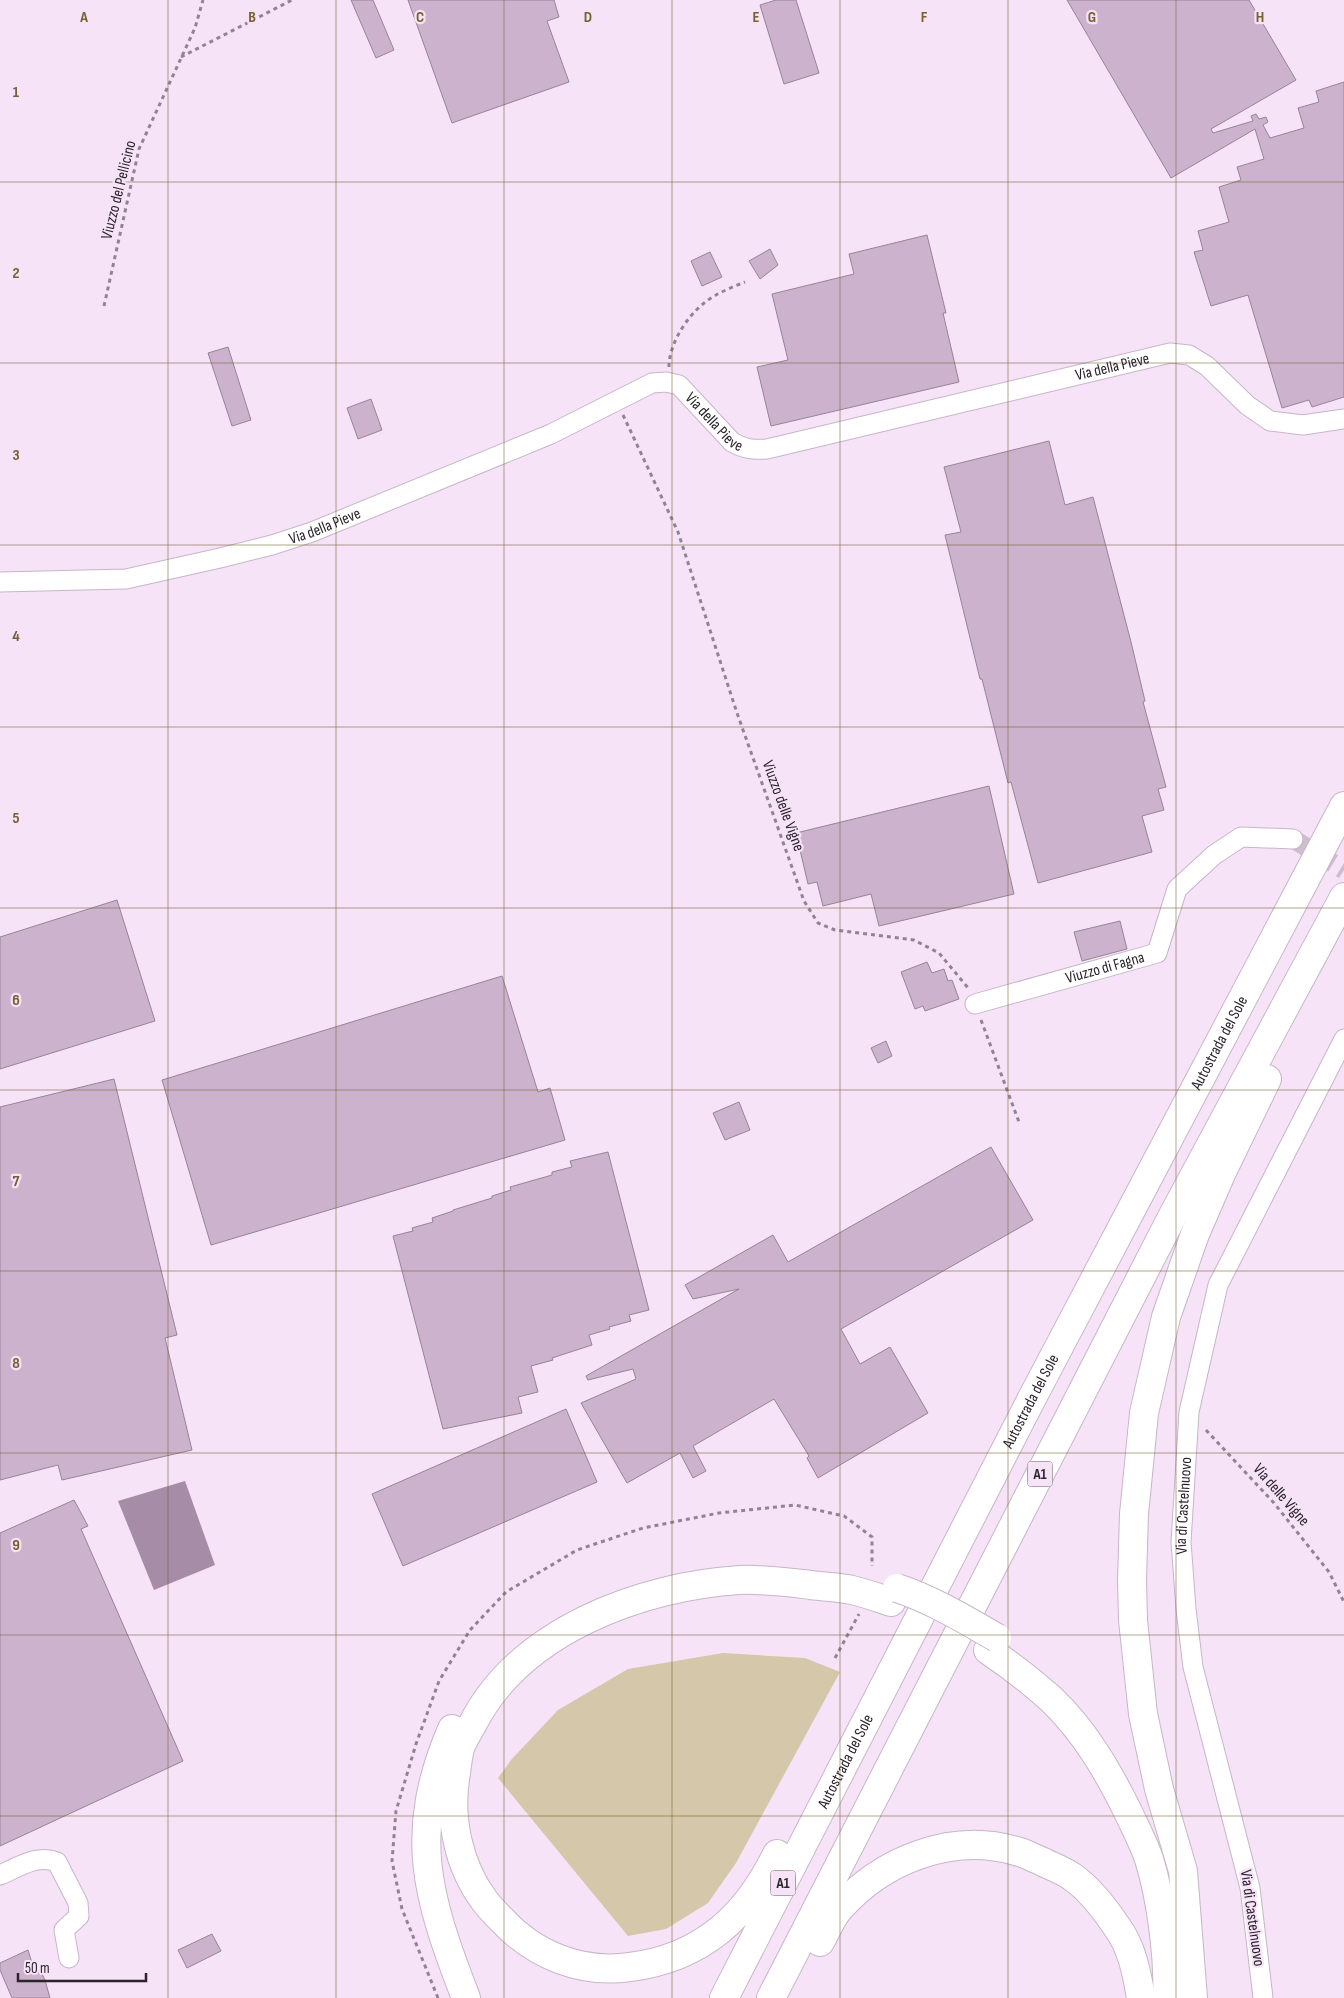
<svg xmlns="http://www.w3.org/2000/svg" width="1344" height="1998" font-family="'Sofia Sans Condensed',sans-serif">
<rect width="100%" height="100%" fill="#f6e3f7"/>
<path fill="#d5c7a9" d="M 723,1653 L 805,1658 L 840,1672 L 736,1863 L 708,1903 L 666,1929 L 628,1936 L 498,1778 L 511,1760 L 558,1710 L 628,1669 Z"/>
<path fill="#a68ca7" d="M 185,1481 L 215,1565 L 154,1590 L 118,1501 Z"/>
<path fill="#cdb2ce" stroke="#958496" d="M 351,0 L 373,0 L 394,50 L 376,58 Z
M 408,0 L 554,0 L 559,17 L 547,21 L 569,82 L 452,123 Z
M 776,0 L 796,0 L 819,73 L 784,84 L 760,5 Z
M 1067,0 L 1249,0 L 1296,80 L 1211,129 L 1213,133 L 1253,121 L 1251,116 L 1256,114 L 1259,119 L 1266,117 L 1268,122 L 1263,125 L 1270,138 L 1304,128 L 1298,108 L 1319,102 L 1316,91 L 1344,82 L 1344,397 L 1312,407 L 1309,400 L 1282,408 L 1248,295 L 1211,306 L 1194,252 L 1203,250 L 1198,231 L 1229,222 L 1219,187 L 1241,180 L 1237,167 L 1264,159 L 1255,129 L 1171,178 Z
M 927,235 L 946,313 L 943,313 L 959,382 L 771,426 L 757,367 L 788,360 L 772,294 L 854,274 L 849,254 Z
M 770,249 L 778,265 L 760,279 L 749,261 Z
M 710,252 L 722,277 L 702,286 L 691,261 Z
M 228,347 L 251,420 L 232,426 L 208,353 Z
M 371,399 L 382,430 L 358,439 L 347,408 Z
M 1049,441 L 1065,505 L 1093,497 L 1131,642 L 1145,701 L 1143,702 L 1166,787 L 1158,789 L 1164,810 L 1142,816 L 1152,852 L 1038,883 L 1011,782 L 1008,783 L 982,679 L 980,679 L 945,535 L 961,532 L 944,467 Z
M 989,786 L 1014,894 L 879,926 L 871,894 L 823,906 L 817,882 L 808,884 L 796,833 Z
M 117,900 L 155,1021 L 0,1069 L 0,937 Z
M 1120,921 L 1127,949 L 1082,961 L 1074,932 Z
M 927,962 L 932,973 L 944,969 L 948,981 L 952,980 L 959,999 L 925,1011 L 923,1006 L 915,1009 L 901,972 Z
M 502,976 L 538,1092 L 550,1088 L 565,1140 L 211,1245 L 162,1080 Z
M 886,1041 L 892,1056 L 878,1063 L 871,1048 Z
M 114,1079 L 177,1335 L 165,1338 L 192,1450 L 62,1480 L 58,1465 L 0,1480 L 0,1107 Z
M 739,1102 L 750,1130 L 725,1140 L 713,1113 Z
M 991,1147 L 1033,1220 L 841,1329 L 860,1364 L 890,1347 L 928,1413 L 818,1478 L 807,1458 L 809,1456 L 774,1399 L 693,1446 L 706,1471 L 693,1478 L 680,1453 L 627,1483 L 581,1403 L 636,1379 L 633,1369 L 588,1380 L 586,1376 L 739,1289 L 693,1299 L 685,1285 L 773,1235 L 788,1262 Z
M 608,1152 L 649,1310 L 629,1315 L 631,1321 L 609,1327 L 610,1329 L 589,1335 L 592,1345 L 552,1358 L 553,1360 L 531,1366 L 538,1392 L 518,1397 L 522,1413 L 443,1429 L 393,1236 L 413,1231 L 412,1228 L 433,1222 L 432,1218 L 453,1211 L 453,1210 L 492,1198 L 492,1196 L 511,1190 L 510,1187 L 552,1175 L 552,1172 L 572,1167 L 570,1161 Z
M 566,1409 L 597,1482 L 403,1566 L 372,1494 Z
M 74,1500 L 88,1526 L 81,1529 L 183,1761 L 0,1846 L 0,1533 Z
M 212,1934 L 221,1951 L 187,1968 L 178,1950 Z
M 28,1950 L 32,1963 L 36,1962 L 45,1980 L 50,1998 L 12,1998 L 0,1970 L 0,1963 Z"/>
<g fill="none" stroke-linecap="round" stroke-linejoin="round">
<path stroke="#cdbdce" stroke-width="19" stroke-dasharray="19 9" stroke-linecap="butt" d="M 1293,839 L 1344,870"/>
<defs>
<g id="minor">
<path id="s1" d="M 0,582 L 126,579 L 220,558 L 272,545 L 312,532 L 551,434 L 652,383 L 666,382 L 679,385 L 732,442 C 744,449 753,450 767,449 L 1170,353 L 1189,355 L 1207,366 L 1247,405 L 1270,421 L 1303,425 L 1344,419"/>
<path id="s2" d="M 975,1004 L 1157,953 L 1177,889 L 1214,855 L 1241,837 L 1293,839"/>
<path d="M 0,1875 C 19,1867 37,1854 57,1862 L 78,1903 L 79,1916 L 64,1930 L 69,1958"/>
<path id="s3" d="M 1263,1998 L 1250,1888 L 1193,1667 L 1186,1609 L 1181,1542 L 1189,1412 L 1218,1285 L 1344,1039"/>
</g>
<g id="motorway">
<path d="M 988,1650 C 1010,1665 1031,1681 1051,1699 C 1085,1731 1109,1773 1129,1814 C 1136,1829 1144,1844 1149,1859 C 1161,1898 1169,1958 1167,1998"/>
<path d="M 452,1729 C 407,1834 427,1897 466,1998"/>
<path d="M 777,1854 C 746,1917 702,1958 630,1967 C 581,1974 534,1955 501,1919 C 495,1913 489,1907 484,1900 C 458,1865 448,1816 456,1773 C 457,1765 458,1756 460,1748 C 463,1740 468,1732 472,1725 C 519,1631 641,1586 740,1580 C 764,1579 787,1582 811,1585 C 825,1587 839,1587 852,1590 C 865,1593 879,1598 891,1602"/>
<path d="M 820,1942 C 826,1932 831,1918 839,1909 C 882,1860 952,1832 1016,1851 C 1025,1853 1033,1858 1041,1861 C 1051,1866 1062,1870 1071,1876 C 1089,1888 1105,1909 1117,1927 C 1132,1947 1137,1974 1141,1998"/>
<path id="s4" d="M 724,1998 L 1031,1400 L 1344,806"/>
<path d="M 771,1998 L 1172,1217 L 1344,897"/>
<path d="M 1193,1998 L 1183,1871 L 1159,1789 L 1143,1714 L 1133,1620 L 1132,1581 L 1134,1514 L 1144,1413 L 1166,1317 L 1195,1234 L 1221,1174 L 1267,1079"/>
</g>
</defs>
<use href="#minor" stroke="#c7b5c8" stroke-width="21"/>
<use href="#motorway" stroke="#c7b5c8" stroke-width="30"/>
<path stroke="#918492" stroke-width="3" stroke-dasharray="4 4" stroke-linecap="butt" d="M 181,57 L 292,0
M 104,306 L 139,149 L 195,28 L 203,0
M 669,367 C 669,340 693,307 716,295 C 725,290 735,286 745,282
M 623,415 L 678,532 L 737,713 L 804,901 L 818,923 L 835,930 L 914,940 L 939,953 L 969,989
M 981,1020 L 1019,1122
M 1206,1430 L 1274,1503 L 1329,1572 L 1344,1602
M 835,1658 L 859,1614
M 438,1998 L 402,1909 L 392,1861 L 396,1811 L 416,1744 L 439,1681 L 470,1630 L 506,1592 L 577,1550 L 643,1528 L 719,1513 L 795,1505 L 844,1516 L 872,1537 L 872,1566"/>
<use href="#minor" stroke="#fff" stroke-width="19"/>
<use href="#motorway" stroke="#fff" stroke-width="28"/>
<defs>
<path id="motorway-bridge" d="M 897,1588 C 933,1600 964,1619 997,1638"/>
</defs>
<use href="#motorway-bridge" stroke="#c7b5c8" stroke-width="30" stroke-linecap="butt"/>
<use href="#motorway-bridge" stroke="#fff" stroke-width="28"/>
</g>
<path fill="none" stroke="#766131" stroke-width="1" stroke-opacity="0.55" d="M 168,0 L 168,1998M 336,0 L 336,1998M 504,0 L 504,1998M 672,0 L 672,1998M 840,0 L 840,1998M 1008,0 L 1008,1998M 1176,0 L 1176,1998M 0,182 L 1344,182M 0,363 L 1344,363M 0,545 L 1344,545M 0,727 L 1344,727M 0,908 L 1344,908M 0,1090 L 1344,1090M 0,1271 L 1344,1271M 0,1453 L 1344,1453M 0,1635 L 1344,1635M 0,1816 L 1344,1816"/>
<g text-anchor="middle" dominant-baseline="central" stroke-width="4.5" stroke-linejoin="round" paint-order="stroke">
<g fill="#f6e3f7" stroke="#685d68" stroke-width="1">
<rect x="1027.5" y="1461.5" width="25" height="25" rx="4"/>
<rect x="770.5" y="1870.5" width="25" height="25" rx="4"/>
</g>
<g font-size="15" font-weight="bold" fill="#2b242b">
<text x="1040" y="1474">A1</text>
<text x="783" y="1883">A1</text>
</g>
<g font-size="16" fill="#2b242b" stroke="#f6e3f7">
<text transform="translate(119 190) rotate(-76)">Viuzzo del Pellicino</text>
<text stroke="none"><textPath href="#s1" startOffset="1186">Via della Pieve</textPath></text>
<text stroke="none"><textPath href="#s1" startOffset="768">Via della Pieve</textPath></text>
<text stroke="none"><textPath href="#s1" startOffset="332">Via della Pieve</textPath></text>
<text transform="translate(783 806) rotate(70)">Viuzzo delle Vigne</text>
<text stroke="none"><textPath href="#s2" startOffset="135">Viuzzo di Fagna</textPath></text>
<text stroke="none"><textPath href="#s4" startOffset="1076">Autostrada del Sole</textPath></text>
<text stroke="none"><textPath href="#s4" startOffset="671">Autostrada del Sole</textPath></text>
<text transform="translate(1281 1495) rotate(49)">Via delle Vigne</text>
<text stroke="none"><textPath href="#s3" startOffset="501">Via di Castelnuovo</textPath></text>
<text stroke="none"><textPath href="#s4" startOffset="266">Autostrada del Sole</textPath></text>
<text transform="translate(1252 1918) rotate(82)">Via di Castelnuovo</text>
</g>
</g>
<g font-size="16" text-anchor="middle" font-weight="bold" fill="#766131" stroke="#f6e3f7" stroke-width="4.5" stroke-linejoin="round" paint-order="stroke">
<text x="84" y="22">A</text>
<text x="252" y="22">B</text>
<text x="420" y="22">C</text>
<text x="588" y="22">D</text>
<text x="756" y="22">E</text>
<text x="924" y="22">F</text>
<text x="1092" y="22">G</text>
<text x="1260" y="22">H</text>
<text x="16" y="97">1</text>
<text x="16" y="278">2</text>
<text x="16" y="460">3</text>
<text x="16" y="641">4</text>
<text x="16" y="823">5</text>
<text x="16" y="1005">6</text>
<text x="16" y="1186">7</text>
<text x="16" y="1368">8</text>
<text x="16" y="1550">9</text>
</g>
<path d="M18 1973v8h128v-8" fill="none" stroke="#2b242b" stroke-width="2.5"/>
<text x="25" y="1973" font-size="15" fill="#2b242b" stroke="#f6e3f7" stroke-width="4" paint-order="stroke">50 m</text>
</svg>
